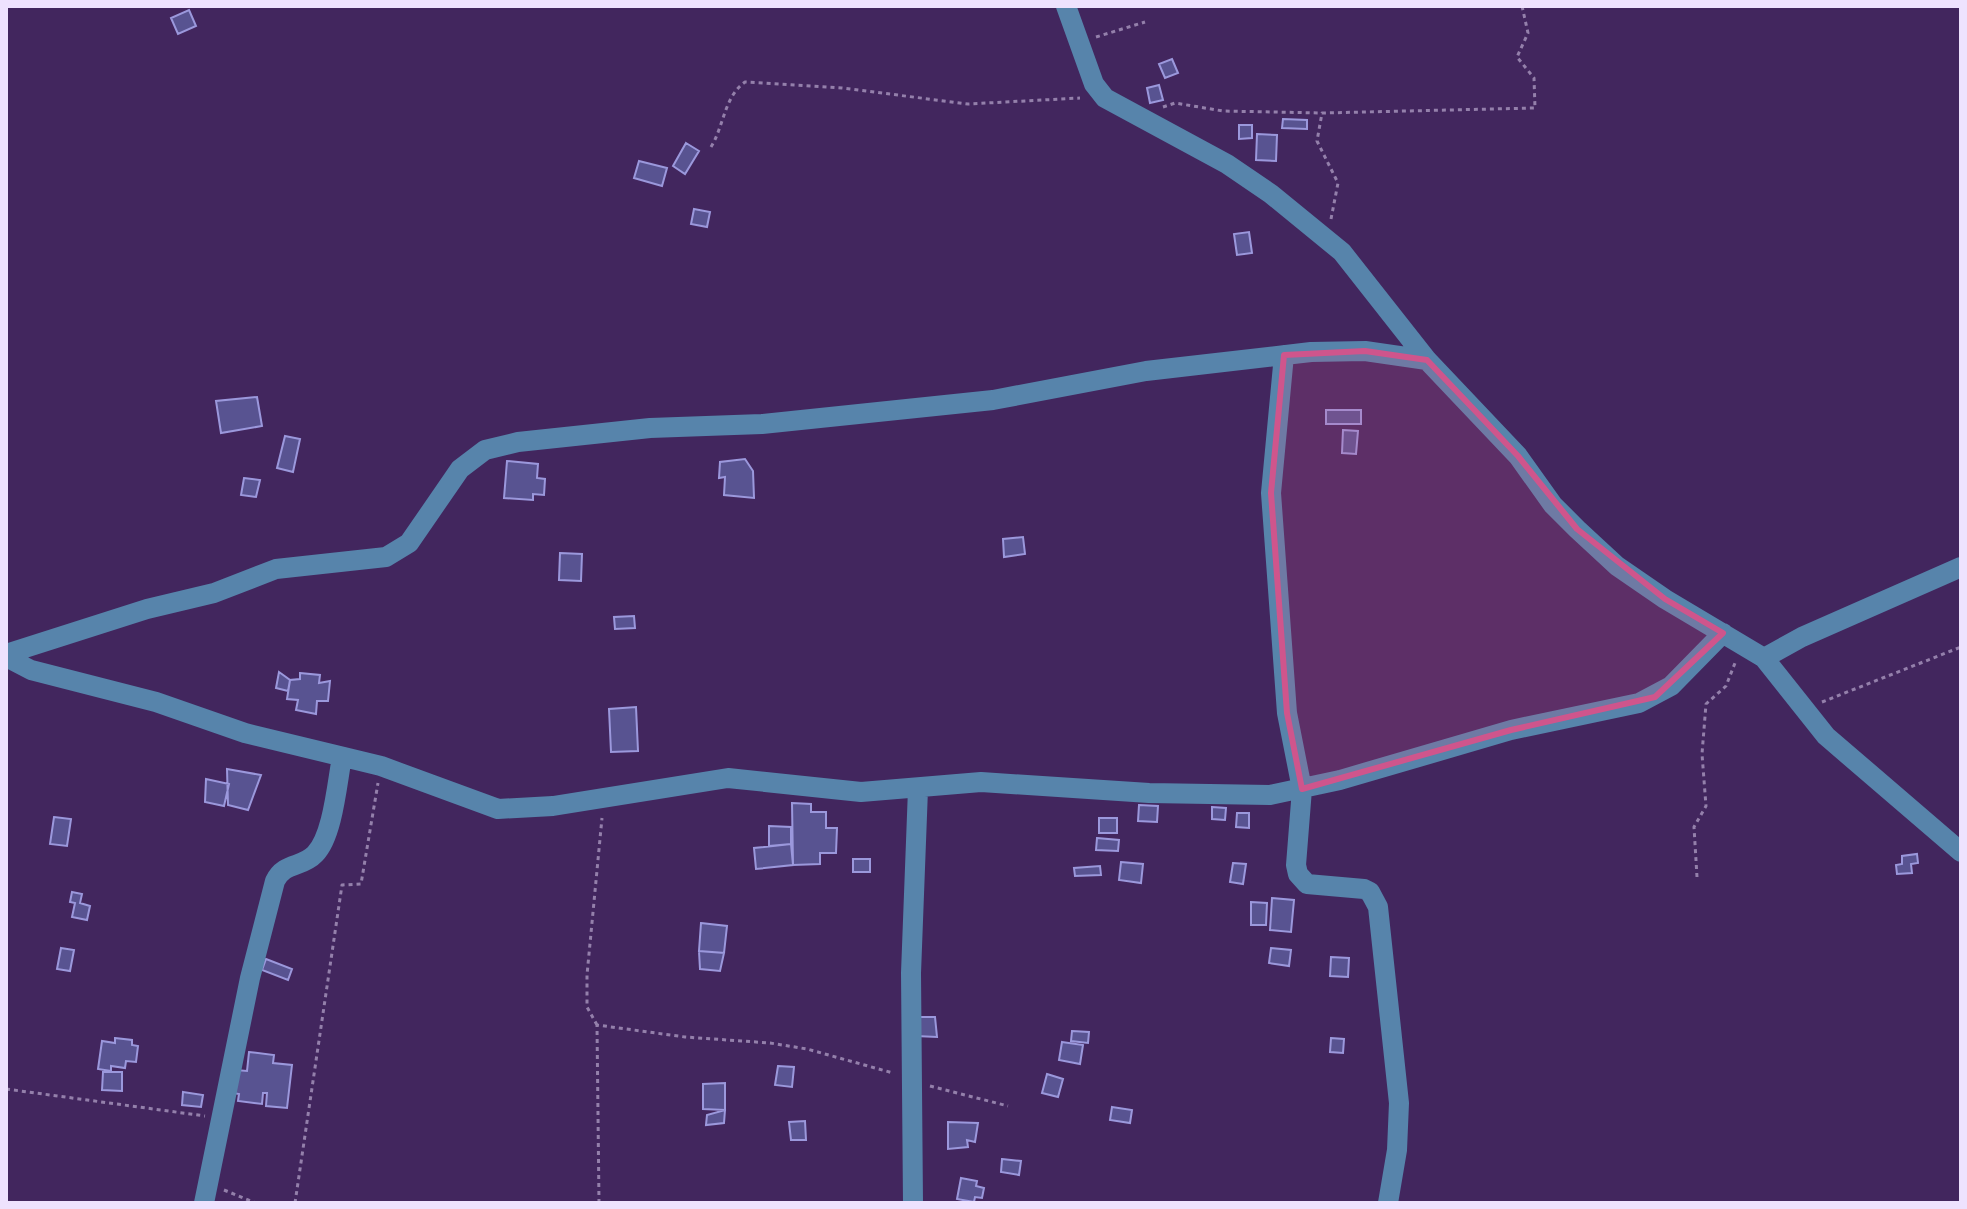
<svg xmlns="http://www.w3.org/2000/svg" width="1967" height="1209" font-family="Ubuntu,sans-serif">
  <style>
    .building { fill: #585391; stroke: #9b98dc; stroke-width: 2 }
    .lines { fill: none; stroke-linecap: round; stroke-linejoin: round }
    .path { stroke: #9480ab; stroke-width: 3; stroke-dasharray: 4 4; stroke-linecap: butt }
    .minor { stroke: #5784ab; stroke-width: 20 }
    .marked { fill: #cf558c; fill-opacity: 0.2; stroke: #cf558c; stroke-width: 6; stroke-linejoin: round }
  </style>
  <rect width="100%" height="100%" fill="#42265e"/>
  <path class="building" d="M189 10 196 26 178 34 171 18Z
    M1172 59 1178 73 1165 78 1159 64Z
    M1159 85 1163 100 1150 103 1147 88Z
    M1283 119 1307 120V129L1282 128Z
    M1239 125H1252V138L1239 139Z
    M1257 134 1277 135 1276 161 1256 160Z
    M686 143 699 151 685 174 673 166Z
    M639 161 667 168 662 186 634 178Z
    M694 209 710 212 707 227 691 224Z
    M1249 232 1252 253 1237 255 1234 234Z
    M257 397 262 426 221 433 216 401Z
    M1326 410H1361V424H1326Z
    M1343 430 1358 431 1356 454 1342 453Z
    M285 436 300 439 293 472 277 468Z
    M745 459 753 471 754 498 724 495 725 477 719 478 720 462Z
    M507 461 538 464 537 478 545 479 544 495 533 494V500L504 498Z
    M244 478 260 480 256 497 241 495Z
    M1023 537 1025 554 1004 557 1003 539Z
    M560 553 582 554 581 581 559 580Z
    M634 616 635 628 615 629 614 617Z
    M279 672 290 680 288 691 276 688Z
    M300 673 320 675 319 683 330 681 328 701H317L316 714 296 710 298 700 287 699 290 680 300 679Z
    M636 707 638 751 611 752 609 709Z
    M227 769 261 775 248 810 228 805Z
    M206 779 229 784 224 806 205 802Z
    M792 803 811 804V812H826V828H837L836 853H820V864L793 865Z
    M1139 805 1158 806 1157 822 1138 821Z
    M1212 807 1226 808 1225 820 1212 819Z
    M1237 813H1249V828L1236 827Z
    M54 817 71 819 67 846 50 844Z
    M1099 818H1117V833H1099Z
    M769 826 791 827V844L769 846Z
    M1097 838 1119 840 1118 851 1096 850Z
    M791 844 793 865 756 869 754 848Z
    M1917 854 1918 863 1911 864 1912 873 1897 874 1896 865 1902 864V856Z
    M853 859H870V872H853Z
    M1121 862 1143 864 1141 883 1119 880Z
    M1233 863 1246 864 1243 884 1230 882Z
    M1100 866 1101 875 1075 876 1074 868Z
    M72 892 82 894 80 903 90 906 87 920 72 917 75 903 70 902Z
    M1272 898 1294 900 1291 932 1270 930Z
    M1251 902 1267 903 1266 925H1251Z
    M701 923 727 926 724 953 699 951Z
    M61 948 74 950 70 971 57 969Z
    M1271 948 1291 950 1289 966 1269 963Z
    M699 951 724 953 720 971 700 969Z
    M1331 957 1349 958 1348 977 1330 976Z
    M266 959 292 969 288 980 262 970Z
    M915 1017H935L937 1037 916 1036Z
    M1072 1031 1089 1032 1088 1043 1071 1041Z
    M115 1038 132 1040V1045L138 1046 136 1062 126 1061 125 1068 111 1066V1071L98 1069 102 1041 115 1043Z
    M1331 1038 1344 1039 1343 1053 1330 1052Z
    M1062 1042 1083 1045 1080 1064 1059 1060Z
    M249 1052 274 1055 273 1063 292 1065 287 1108 266 1106 267 1093H263L262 1104 238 1101 239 1094 233 1093 236 1070 247 1071Z
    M778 1066 794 1067 792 1087 775 1085Z
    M103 1072H122V1091L102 1090Z
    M1047 1074 1063 1079 1058 1097 1042 1093Z
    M725 1083V1110L703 1109V1084Z
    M183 1092 203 1095 201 1107 182 1105Z
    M1112 1107 1132 1110 1130 1123 1110 1120Z
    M725 1110 724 1123 706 1125 707 1115Z
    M805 1121 806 1140H791L789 1122Z
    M948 1122 978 1123 975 1142 967 1140 968 1147 948 1149Z
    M1002 1159 1021 1161 1019 1175 1001 1172Z
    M961 1178 977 1181 976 1186 984 1188 982 1198 975 1197 974 1202 957 1199Z"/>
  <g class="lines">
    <path class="path" d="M1096 37 1145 22
      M1163 107 1175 103 1223 111 1322 113
      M711 147C724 126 724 97 745 82L842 88 968 104 1080 98
      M1331 219 1338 183 1317 141 1322 113 1535 108 1534 78 1517 57 1528 33 1522 6
      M1822 702 1961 647
      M1697 877 1694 827 1706 806 1702 754 1706 704 1726 686 1735 663
      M597 1025 587 1007V975L602 818
      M930 1086 1008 1106
      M6 1089 205 1116
      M224 1190 256 1203
      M295 1203 342 885 361 884 378 783
      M599 1203 597 1025 685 1037 770 1043 807 1049 893 1073"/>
    <path class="minor" d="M1066 6 1094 84 1105 98 1227 164 1271 194 1342 252 1427 360 1518 456 1553 505 1577 529 1617 566 1665 599 1764 658 1826 736 1961 852
      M1284 355 1271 493 1287 713 1302 789 1296 865 1298 874 1307 884 1364 889 1370 892 1378 907 1399 1103 1397 1150 1388 1203
      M6 654 147 609 214 593 276 569 386 557 409 543 460 469 485 450 518 442 650 428 762 424 993 400 1146 371 1311 352 1365 351 1427 360
      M6 657 31 670 156 702 245 733 381 766 498 809 553 806 728 778 861 792 981 782 1149 793 1270 795 1340 780 1511 730 1639 703 1671 686 1723 633
      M1764 658 1802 637 1961 567
      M204 1203 250 978 275 881C284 862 302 868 315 854 333 836 337 783 342 757
      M913 1203 911 973 918 789"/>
  </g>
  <path class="marked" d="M1365 351 1427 360 1518 456 1577 529 1665 599 1723 633 1655 697 1511 730 1302 789 1287 713 1271 493 1284 355Z"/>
  <rect width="1967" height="1209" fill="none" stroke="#eee2fe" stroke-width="16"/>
</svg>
